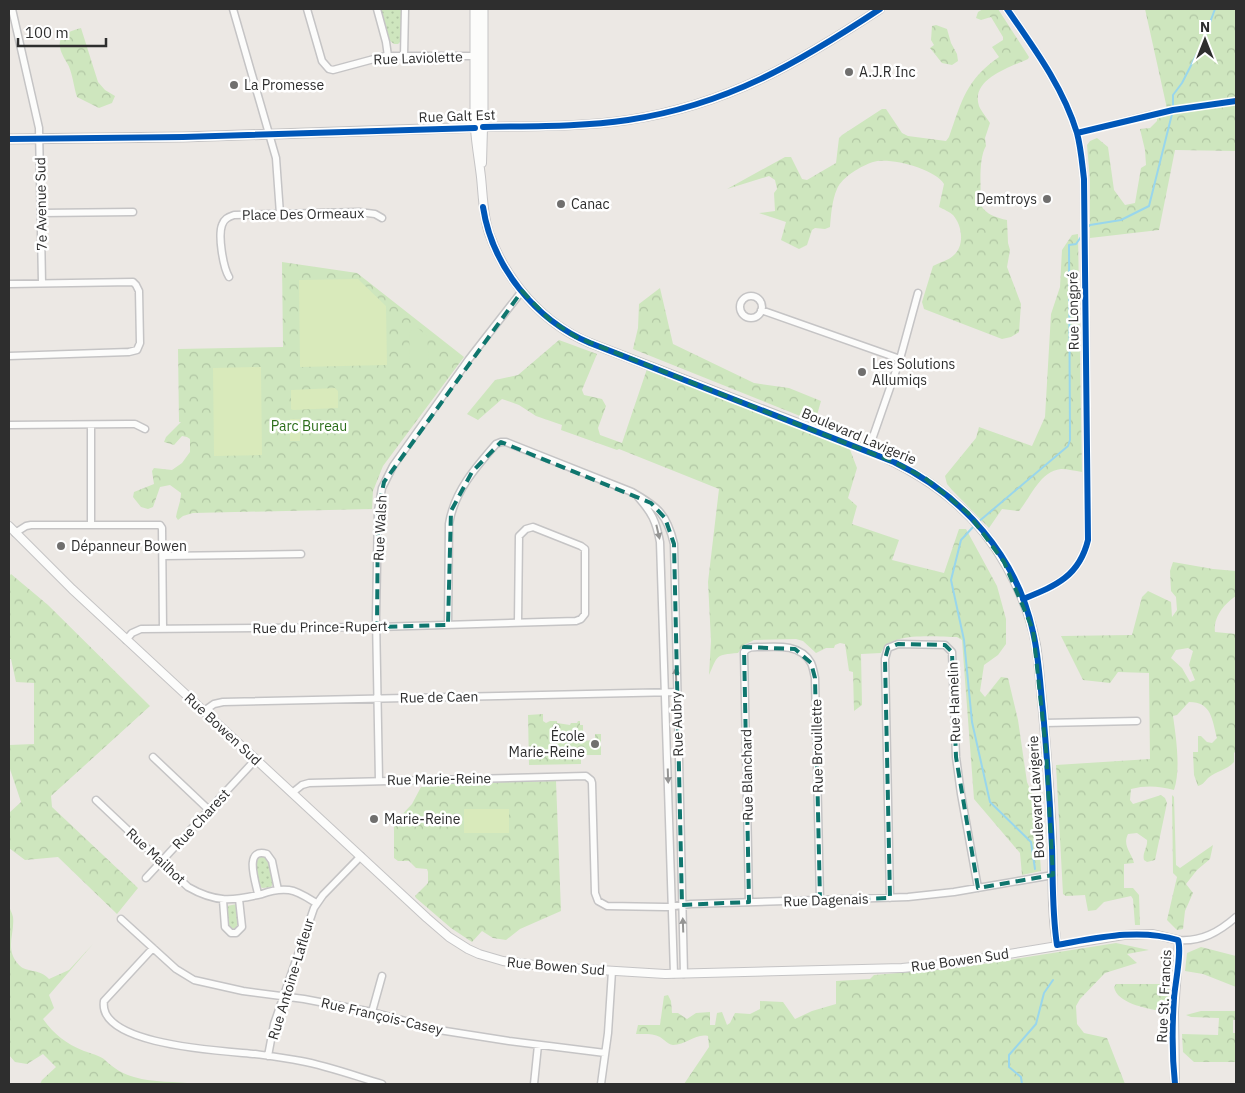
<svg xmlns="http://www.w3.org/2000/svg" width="1245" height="1093" font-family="'IBM Plex Sans',sans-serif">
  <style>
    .grass { fill: url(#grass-dots) }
    .forest { fill: url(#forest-crowns); fill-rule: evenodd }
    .garden { fill: #cee6be }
    .pitch { fill: #d9eabb }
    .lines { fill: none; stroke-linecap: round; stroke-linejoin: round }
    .stream { stroke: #99d6ec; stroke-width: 2 }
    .minor-casing { stroke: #c5c4c5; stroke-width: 9 }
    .tertiary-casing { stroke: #c5c4c5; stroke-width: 10 }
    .secondary-casing { stroke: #c5c4c5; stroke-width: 11 }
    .minor { stroke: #fcfcfb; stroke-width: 6 }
    .tertiary { stroke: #fcfcfb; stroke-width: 8 }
    .secondary { stroke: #fcfcfb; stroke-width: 9 }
    .cycleway-casing { stroke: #fff; stroke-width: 9 }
    .cycleway { stroke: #0057b8; stroke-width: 6 }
    .oneway { fill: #959594 }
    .marked { fill: none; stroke: #0f766e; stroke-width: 4; stroke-dasharray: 10 6; stroke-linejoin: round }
    .poi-dot { fill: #706f6e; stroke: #fff; stroke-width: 2 }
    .labels { text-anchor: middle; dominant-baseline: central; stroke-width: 5; stroke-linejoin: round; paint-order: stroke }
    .street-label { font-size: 14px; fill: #2e2e2e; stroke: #fff }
    .poi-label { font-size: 14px; fill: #2e2e2e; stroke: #fff; text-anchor: start }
    .park-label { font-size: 14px; fill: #2c6e1b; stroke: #fff }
  </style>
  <defs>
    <pattern id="grass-dots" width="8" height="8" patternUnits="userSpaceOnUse" patternTransform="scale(1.25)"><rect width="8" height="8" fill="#cee6be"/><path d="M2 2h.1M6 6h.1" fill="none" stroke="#b1c6a4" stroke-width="1.8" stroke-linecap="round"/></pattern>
    <pattern id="forest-crowns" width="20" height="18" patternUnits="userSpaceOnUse" patternTransform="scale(1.25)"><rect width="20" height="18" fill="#cee6be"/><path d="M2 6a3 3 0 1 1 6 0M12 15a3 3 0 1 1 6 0" fill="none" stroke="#b1c6a4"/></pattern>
  </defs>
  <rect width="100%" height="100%" fill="#ece8e4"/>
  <path class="grass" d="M381 9H402L403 39 398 44H394L389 40Z
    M262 856C272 860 271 873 273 883L271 887 263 888 259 887 255 866 257 858Z
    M237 904 239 924 234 929C225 926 227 914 227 906Z"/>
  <path class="forest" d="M983 9H998L1029 57 1028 59C1011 67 970 79 979 106 981 111 987 118 990 123L985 138 986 146C978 159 981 189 981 205 985 214 997 218 1007 220L1008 243 1010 250 1007 267 1021 304 1019 332 1011 337 1002 339 924 309 922 302 933 266C940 262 948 261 954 255 965 245 962 225 953 215 950 212 943 209 939 207L944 184C935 169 890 157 873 162 861 166 842 177 837 189 832 200 831 215 830 227L825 229 815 228 812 230 807 245 799 249 781 240 786 222 759 213 775 211 774 193 777 189 775 180 769 176 727 189 785 157H791L802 179 807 180 836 163 839 138 842 135 882 109H886L902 133 908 136 946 141 949 137C962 100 966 80 999 57L992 47 1003 40V37L991 17 981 20 976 18 978 12Z
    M1145 9H1236V151L1175 150 1159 230 1090 238V181L1087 145 1090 141 1097 138 1108 147 1114 190 1125 205 1135 203 1141 168 1146 165 1145 150 1140 129 1150 128 1157 121V115L1168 113Z
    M936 25 947 29 951 43 957 54 958 61 952 65 942 63 930 48 934 45 931 40 932 26Z
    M81 28 98 82 105 90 115 96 112 103 99 108 77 97C74 88 72 70 67 63 54 42 58 34 81 28Z
    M1078 234 1082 472C1075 471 1068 469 1061 469 1040 471 1031 497 1019 511L1002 509 989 528 952 490 947 484 945 476 976 438 979 427 1032 446 1045 417 1051 314 1060 287 1062 250 1072 235Z
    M282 262 357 273 464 357 383 466 373 491 372 509 193 513 183 516 178 520 176 517C177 509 181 502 181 493L170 485 160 487 153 507 148 509 141 507 133 497 134 492 154 484 152 471 154 468 172 470 182 463 190 452V439L187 437 182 436 174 445 164 442 166 437 181 422H179L178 349 283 347Z
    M660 288 673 344 754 383 789 388 821 401 815 422 633 349 638 328 639 304Z
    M559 340 597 354 582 390 584 395 602 399 606 406 598 428 600 435 622 443 647 369 849 447 857 468 848 498 857 506 852 524 899 540 892 560 944 573 959 529H966L997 586 1006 619V644L998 655 984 665 980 691 985 697 1001 677 1008 678 1018 720 1027 782 1036 803 1041 871 1022 875 1020 853 974 799 962 640 957 637C937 637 888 631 881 653L861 654 862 705 854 711 853 672 849 671 845 644 840 643 835 645 834 648H826L816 653 803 641 796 639 754 640 744 645 738 653C715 655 718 655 709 675L711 641 708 582 719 489 619 449 617 450 561 430 562 425 536 416 519 405 502 399 478 420 467 414 495 380 518 375Z
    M1173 562 1213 569 1236 571V596C1225 603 1213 617 1215 632L1236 634V751L1234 753V762C1227 770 1216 771 1208 778 1204 782 1204 784 1198 786L1194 775 1193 752H1198V736H1201L1207 742 1212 743 1217 738C1212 720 1212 702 1189 702L1177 715 1173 716C1176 737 1181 770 1174 790 1159 786 1146 785 1131 789L1130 800 1133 804 1161 795 1165 798 1167 803 1155 860 1147 862 1144 860C1142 853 1148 847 1147 840L1137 833 1128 834C1122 846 1132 853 1134 863L1124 864V888H1133L1139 895 1140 925H1135L1133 899 1131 896 1104 902 1096 910 1088 911 1085 895 1066 896 1063 894 1056 765 1150 759 1149 673 1118 672 1110 683 1083 680 1061 636 1132 635 1142 597 1148 591 1171 602 1172 617 1177 610 1176 597 1171 591 1170 571ZM1188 648 1193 651 1189 665 1195 680 1190 682 1182 668 1171 658 1176 650Z
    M11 574 48 605 150 706 51 796 52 807 138 888 117 914 58 857 25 860 9 848V813L21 802 10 769 9 745 34 744V683L16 682 11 659H9V577Z
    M543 714V721L546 723 550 721H557V723L570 725 571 723H577L578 721H580V725H583V741L595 740V734H601V755H581V764L529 765 528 715Z
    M556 781 561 911 520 929 506 940 493 938 482 931 472 942 451 928 416 898 415 896 428 883V872L427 869 416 868 409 861H398L394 858V826L395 822 412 804 421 787 433 784Z
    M1172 795 1174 797 1176 865 1180 868 1213 845 1210 859 1197 870 1186 884 1193 893 1185 911 1183 929 1177 930 1167 920 1177 877 1173 873Z
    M9 906C10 909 12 913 13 917 15 934 4 949 19 965 26 973 39 968 49 979L69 970 93 944 49 995 54 1008 43 1019C55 1035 65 1043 84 1051 90 1053 101 1056 105 1060 113 1068 123 1074 134 1077 154 1083 175 1081 195 1084H40L42 1080 56 1067 43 1054 27 1064 15 1062 9 1055Z
    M1116 943 1149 950 1127 954 1137 963 1105 973 1080 999 1076 1006 1077 1024 1084 1033 1107 1038 1125 1084H684L709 1047 708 1036C696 1033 686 1045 673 1045 667 1044 665 1040 660 1037 653 1033 643 1034 636 1034L638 1025H660L664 996 668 995 671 1001 672 1013H678L687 1019 696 1013 710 1012V1025H715L717 1013 722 1012 727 1025 730 1023 735 1013 750 1014 760 1009V1001L783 1002 795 1019 812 1011 836 1004V981L870 979 874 975 957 968Z
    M1201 947 1236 956V987L1203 974 1185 971 1187 953Z
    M1116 984H1169L1167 1019 1160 1011C1145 1008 1117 1003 1114 987Z
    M1201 1011H1236V1020H1233V1033H1236V1062H1194L1183 1052 1182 1034 1218 1035 1219 1018 1191 1017 1186 1015Z"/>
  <path class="garden" d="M412 329H419L427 336 429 363H410L409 334Z"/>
  <path class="pitch" d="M358 279 386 306 387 365 300 367 299 280Z
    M261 367 262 455 214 456 213 368Z
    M335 388 338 391V408L293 410 291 409V390Z
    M290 419H300V441H290Z
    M464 809H509V833H464Z"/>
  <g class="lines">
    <path class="stream" d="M1087 228 1090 225 1121 220 1149 206 1173 110V95L1182 83 1202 44 1215 9
      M977 523 1068 446 1070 440 1069 245 1076 244 1083 234
      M974 526 961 540 951 580 964 640 972 722 990 802 1031 842 1035 869
      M1022 1084 1021 1077 1009 1067V1055L1036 1024 1044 993 1053 980"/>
    <defs>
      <path id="minor" d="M12 9 39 128 42 283
        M233 9 276 158 280 214
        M307 9 322 61 329 69 333 70 385 56H478
        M377 9 386 42 388 56
        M1007 9C1034 48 1063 87 1077 133 1081 148 1082 163 1084 179L1088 540C1079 577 1055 586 1023 599
        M404 56 405 9
        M1077 133 1150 115
        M41 213 133 212
        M229 277C223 267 218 236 222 225 224 219 228 217 234 215L359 212 375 214 382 218
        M9 284 133 282 136 285 139 291 140 343 137 350 129 352 9 356
        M740 307a11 11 0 1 1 22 0a11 11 0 1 1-22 0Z
        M761 310 900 359
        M9 425 128 424H135L145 429
        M868 451 900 359 918 293
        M638 497C652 513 656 521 660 542L674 974
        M91 524V425
        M15 533 26 526 31 525H160L162 528 163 629
        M163 556 301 554
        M448 625 449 524C454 492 475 468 496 444L501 442H506L632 492C658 507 667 514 674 544L684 974
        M126 640 132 633 141 629 377 627 576 621 581 619 585 614V549L581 546 533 527 526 529 519 536 518 622
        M204 711 214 704 223 702 677 692
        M1044 723 1137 721
        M153 757 209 810
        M379 781 376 617 378 511 382 488 393 466 469 359 522 291
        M292 793 302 785 309 783 586 776 591 780 592 783 595 893 598 901 607 906 665 907 691 904 908 897 954 892 1053 875
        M96 800 188 887C216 903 232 901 262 894 270 891 280 889 289 890 298 891 308 898 316 903
        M146 878 256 759
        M258 894C256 883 243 847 267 854L272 861 278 890
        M890 898 885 659 888 648 898 644 945 645 952 652 956 757 961 794 978 888
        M223 900 225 927 231 933H236L242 927 239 899
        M749 902 744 652C748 646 755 647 762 647 780 646 801 645 811 663 813 667 814 674 815 678L820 900
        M121 919 176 969 194 980 243 991 304 999 372 1012 439 1030 509 1041 605 1053
        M1178 940C1201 942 1219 932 1236 917
        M153 948 104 1001C97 1046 226 1051 255 1054 270 1056 286 1058 301 1061 328 1066 355 1076 382 1084
        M372 1012 382 976
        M268 1056 274 1024 314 908 323 895 361 856
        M534 1084 538 1045
        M601 1084 608 1033 612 971"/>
      <path id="tertiary" d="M475 128C476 144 479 160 481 177 483 196 483 215 489 233 506 281 543 324 590 343 652 367 715 391 777 415 870 451 956 474 1007 567 1021 592 1031 617 1036 645 1039 663 1040 682 1042 701 1046 746 1050 791 1052 836 1053 872 1051 910 1057 945
        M482 163 483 127C531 126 580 127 628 120 727 105 798 63 880 9
        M9 526 72 589 427 918 449 937 468 949 479 954 503 961 551 967 665 974 902 968 954 963 1124 935 1153 934 1178 940 1179 942 1174 1012 1175 1084"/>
      <path id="secondary" d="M475 9V128
        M9 139 183 137 483 127V9"/>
    </defs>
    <use href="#minor" class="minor-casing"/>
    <use href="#tertiary" class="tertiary-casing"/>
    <use href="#secondary" class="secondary-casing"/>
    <use href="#minor" class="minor"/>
    <use href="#tertiary" class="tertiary"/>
    <use href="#secondary" class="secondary"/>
    <defs>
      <path id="cycleway" d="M1007 9C1034 48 1063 87 1077 133 1081 148 1082 163 1084 179L1088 540C1079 577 1055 586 1023 599
        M483 127C531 126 580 127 628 120 727 105 798 63 880 9
        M1077 133 1173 110 1236 101
        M9 139 183 137 475 128
        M483 207C492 266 535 320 590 343L894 462C962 495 1017 556 1033 632 1039 657 1040 684 1043 711 1047 756 1050 801 1052 847 1053 879 1052 913 1057 945 1097 938 1138 928 1178 940 1182 952 1175 984 1174 998 1172 1027 1172 1056 1175 1084"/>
    </defs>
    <use href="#cycleway" class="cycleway-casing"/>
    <use href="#cycleway" class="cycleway"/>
  </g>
  <defs><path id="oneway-solid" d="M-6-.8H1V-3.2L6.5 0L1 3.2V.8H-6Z" transform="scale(1.25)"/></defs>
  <g class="oneway">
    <use href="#oneway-solid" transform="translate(658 532) rotate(77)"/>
    <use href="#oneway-solid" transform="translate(676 675) rotate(-92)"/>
    <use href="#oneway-solid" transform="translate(668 776) rotate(88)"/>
    <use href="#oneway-solid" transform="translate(683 925) rotate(-92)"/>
  </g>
  <path class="marked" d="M522 291 549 319 576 337 894 462 925 478 968 513 1004 562 1033 630 1046 750 1053 875 978 888 956 757 952 652 945 645 898 644 888 648 885 659 890 898 820 900 815 678 811 663 795 649 744 647 749 902 682 905 674 544 665 518 651 503 501 442 472 472 451 511 448 625 377 627 378 511 384 482Z"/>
  <g class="poi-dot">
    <circle cx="849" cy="72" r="5"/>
    <circle cx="234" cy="85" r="5"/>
    <circle cx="1047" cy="199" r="5"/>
    <circle cx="561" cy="204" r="5"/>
    <circle cx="862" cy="372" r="5"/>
    <circle cx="61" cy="546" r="5"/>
    <circle cx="595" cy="744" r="5"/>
    <circle cx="374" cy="819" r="5"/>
  </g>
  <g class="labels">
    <g class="street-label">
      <text transform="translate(418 58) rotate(-2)">Rue Laviolette</text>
      <text transform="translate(457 116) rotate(-2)">Rue Galt Est</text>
      <text transform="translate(41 204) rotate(-91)">7e Avenue Sud</text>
      <text transform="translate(303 214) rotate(-1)">Place Des Ormeaux</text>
      <text transform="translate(1073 311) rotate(-91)">Rue Longpré</text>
      <text transform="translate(859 436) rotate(23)">Boulevard Lavigerie</text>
      <text transform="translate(380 528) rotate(-87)">Rue Walsh</text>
      <text transform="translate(320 627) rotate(-1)">Rue du Prince-Rupert</text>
      <text transform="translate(439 697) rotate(-1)">Rue de Caen</text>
      <text transform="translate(954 702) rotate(-92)">Rue Hamelin</text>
      <text transform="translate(677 724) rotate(-92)">Rue Aubry</text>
      <text transform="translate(223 729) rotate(43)">Rue Bowen Sud</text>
      <text transform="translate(817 746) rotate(-91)">Rue Brouillette</text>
      <text transform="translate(747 775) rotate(-91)">Rue Blanchard</text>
      <text transform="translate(439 779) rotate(-1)">Rue Marie-Reine</text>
      <text transform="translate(1036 797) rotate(-93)">Boulevard Lavigerie</text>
      <text transform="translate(201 819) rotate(-47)">Rue Charest</text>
      <text transform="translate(156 856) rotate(43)">Rue Mailhot</text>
      <text transform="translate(826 900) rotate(-2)">Rue Dagenais</text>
      <text transform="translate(960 960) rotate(-8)">Rue Bowen Sud</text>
      <text transform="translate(556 966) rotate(5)">Rue Bowen Sud</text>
      <text transform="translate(291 979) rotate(-73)">Rue Antoine-Lafleur</text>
      <text transform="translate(1164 996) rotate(-87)">Rue St. Francis</text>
      <text transform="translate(382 1016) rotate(13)">Rue François-Casey</text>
    </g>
    <g class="poi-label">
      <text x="859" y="72">A.J.R Inc</text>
      <text x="244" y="85">La Promesse</text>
      <text x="1037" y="199" text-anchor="end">Demtroys</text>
      <text x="571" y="204">Canac</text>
      <text x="872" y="364">Les Solutions<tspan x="872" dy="16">Allumiqs</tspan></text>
      <text x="71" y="546">Dépanneur Bowen</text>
      <text x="585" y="736" text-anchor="end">École<tspan x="585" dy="16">Marie-Reine</tspan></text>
      <text x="384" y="819">Marie-Reine</text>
    </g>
    <g class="park-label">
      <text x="309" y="426">Parc Bureau</text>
    </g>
  </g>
  <rect width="1245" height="1093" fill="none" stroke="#2e2e2e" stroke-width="20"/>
  <g transform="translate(1205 40)" stroke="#ffffff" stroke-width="4" paint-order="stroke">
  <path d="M0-4L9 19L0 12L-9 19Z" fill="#2e2e2e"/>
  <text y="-8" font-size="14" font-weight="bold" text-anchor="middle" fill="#2e2e2e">N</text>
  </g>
  <path d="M18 38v8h88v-8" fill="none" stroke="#2e2e2e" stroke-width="2.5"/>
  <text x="25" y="38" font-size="15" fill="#2e2e2e" stroke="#ffffff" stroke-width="4" paint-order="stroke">100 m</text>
</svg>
